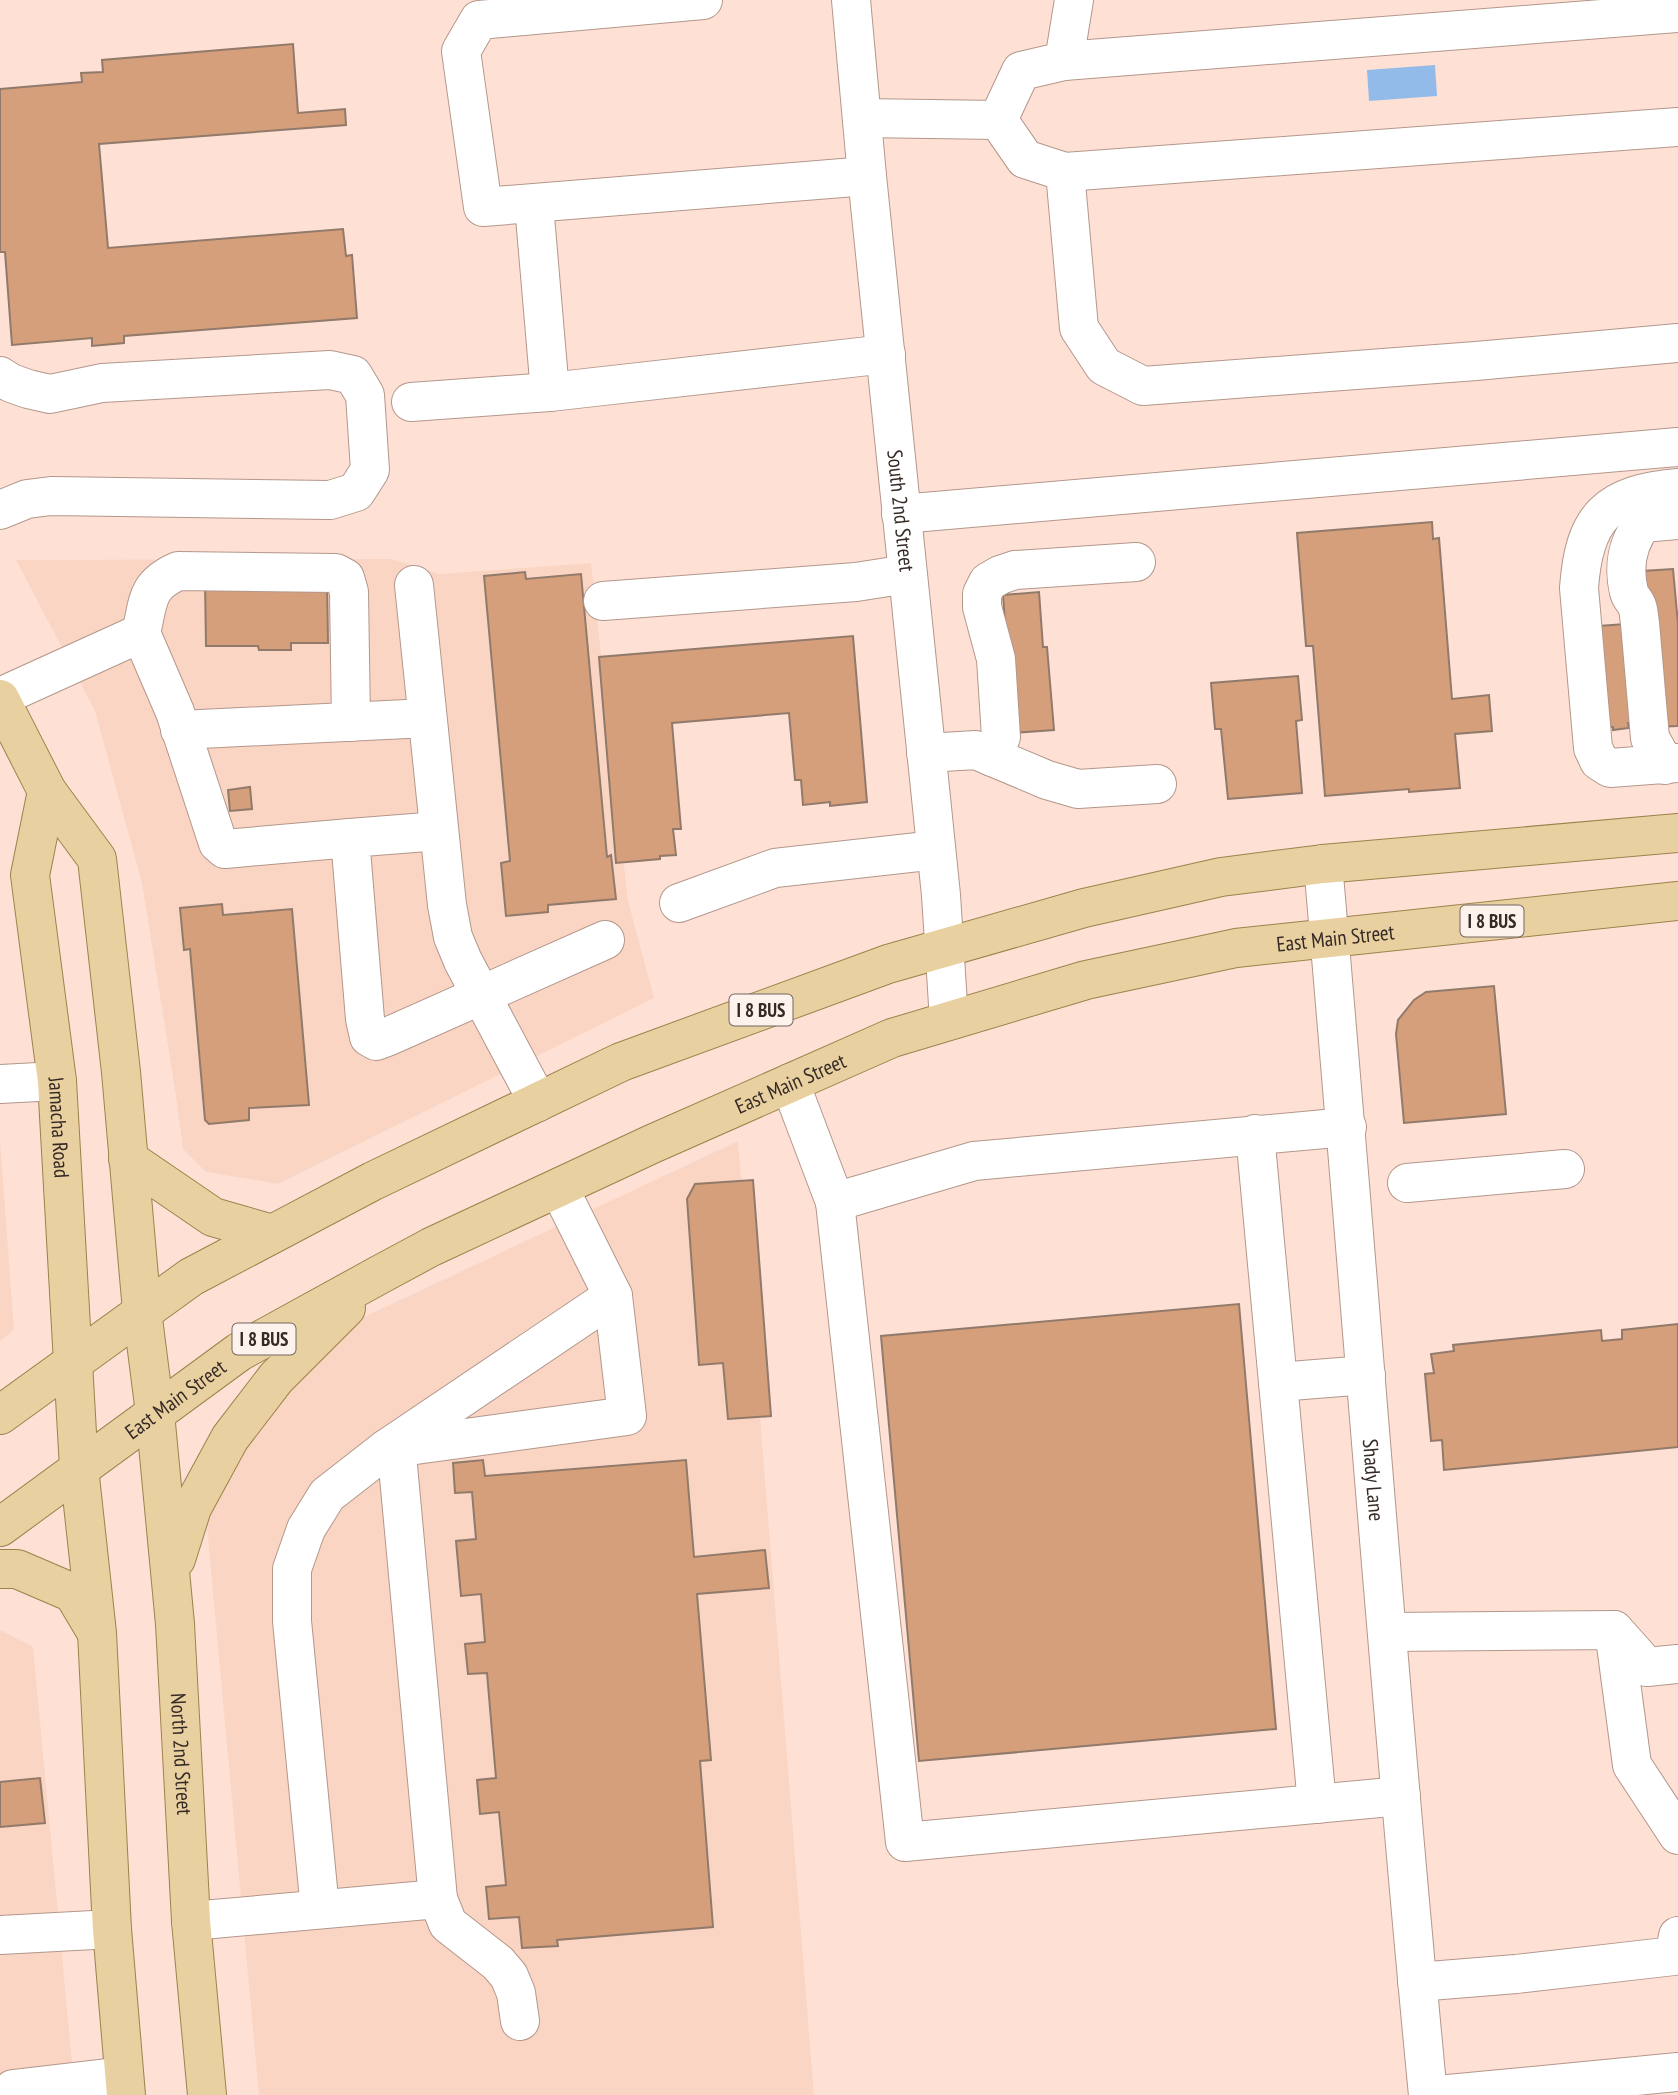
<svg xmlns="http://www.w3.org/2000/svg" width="1678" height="2095" font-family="'PT Sans Narrow',sans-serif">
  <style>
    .built { fill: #fad5c4 }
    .water { fill: #93bbea }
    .building { fill: #d59f7b; stroke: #927a6b; stroke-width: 2 }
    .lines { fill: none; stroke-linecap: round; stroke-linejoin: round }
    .minor-casing { stroke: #b3978b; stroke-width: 40 }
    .major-casing { stroke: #9f814c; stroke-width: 40 }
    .minor { stroke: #fff; stroke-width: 38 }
    .major { stroke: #e8d0a0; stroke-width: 38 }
    .labels { text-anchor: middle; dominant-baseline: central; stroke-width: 6; stroke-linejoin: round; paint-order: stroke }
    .shield { fill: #fef2ed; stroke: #726662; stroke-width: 2 }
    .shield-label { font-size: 19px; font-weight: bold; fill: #362a26 }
    .street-label { font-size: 21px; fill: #362a26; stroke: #fef2ed }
  </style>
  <rect width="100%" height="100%" fill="#fee1d4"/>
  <path class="built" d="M392 559 439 574 591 563 628 901 654 998 278 1184 206 1172 183 1149 176 1096 142 883 95 711 16 560Z
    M0 1140 14 1330 0 1341Z
    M738 1141 814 2095H259L201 1461 290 1352Z
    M0 1630 33 1647 75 2095H0Z"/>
  <path class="water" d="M1435 65 1437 96 1369 101 1367 70Z"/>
  <path class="building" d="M293 44 298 113 345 109 346 125 99 144 108 248 343 229 346 256 352 255 357 318 124 336V343L92 346V338L12 345 5 252H0V89L82 82 81 73 103 72 102 60Z
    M1432 522 1433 539 1439 538 1452 699 1489 695 1492 731 1455 734 1460 788 1409 792V789L1325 796 1313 646H1306L1297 533Z
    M1673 569 1678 624V726L1656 727 1642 571Z
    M525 572 526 579 581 574 607 857 611 855 616 899 548 905V912L506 916 501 863 510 861 484 576Z
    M327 580 328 643H291V650H259L258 646H206L205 581Z
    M1039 592 1043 647H1047L1054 730 1013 733 1003 595Z
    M1625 624 1633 723H1628L1629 728 1613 730V727H1599V626Z
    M853 636 867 802 830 806V802L803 805 801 780H795L789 713 672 723 681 829H673L676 855 660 856V859L616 863 599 657Z
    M1298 676 1302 720 1296 721 1302 793 1228 799 1221 729H1215L1211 683Z
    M250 787 252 809 230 811 228 790Z
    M222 904 223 915 292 909 309 1105 249 1108V1120L209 1124 205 1120 190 949 184 950 180 908Z
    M1494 986 1506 1114 1404 1123 1396 1034 1398 1020 1414 1000 1426 992Z
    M753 1180 771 1416 728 1419 723 1363 699 1365 687 1199 695 1184Z
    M1239 1304 1276 1729 919 1761 881 1336Z
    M1678 1324V1447L1444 1470 1442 1440 1431 1441 1425 1374 1434 1373 1431 1354 1454 1351 1453 1345 1601 1330 1602 1341 1622 1339V1330Z
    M483 1460 485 1476 686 1460 694 1557 765 1550 769 1588 697 1594 711 1760 700 1761 713 1927 557 1940 558 1946 522 1948 519 1917 489 1919 486 1887 506 1885 499 1812 480 1814 477 1780 496 1778 487 1673 468 1674 465 1644 485 1642 481 1594 461 1596 456 1541 476 1539 472 1492 455 1493 453 1463Z
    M40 1778 45 1823 0 1827V1782Z"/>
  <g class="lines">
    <defs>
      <g id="minor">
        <path d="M703 0 479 20 461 51 483 207 867 176"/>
        <path id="s1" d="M851 0 867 176 941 895 949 1020"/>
        <path d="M1064 61 1678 13"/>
        <path d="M862 118 998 120"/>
        <path d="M998 120 1025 159 1065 172 1079 328 1104 366 1143 386 1476 361 1678 343"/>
        <path d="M998 120 1021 71 1064 61 1074 0"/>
        <path d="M1065 172 1678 127"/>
        <path d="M534 205 550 392"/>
        <path d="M0 376 11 383 28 389 50 394 102 383 330 370 353 375 365 395 370 470 356 492 330 500 51 496 27 499 0 510"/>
        <path d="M411 402 550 392 886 354"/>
        <path d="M1678 488C1608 494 1584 516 1579 588L1593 748 1599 761 1610 768 1678 763"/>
        <path d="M901 514 1678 447"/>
        <path d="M414 585 447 905 453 937 463 961 538 1102"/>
        <path d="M603 601 856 582 907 574"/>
        <path d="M141 633C149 601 145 586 178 571L336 573 345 578 349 592 351 722"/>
        <path d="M0 697 141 633 175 712 218 843 225 849 350 838"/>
        <path d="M180 730 427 718"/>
        <path d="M926 753 976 750 1047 780 1078 789 1157 784"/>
        <path d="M992 757 1001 737 996 659 982 607V594L988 582 1000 575 1015 570 1136 562"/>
        <path d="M1665 765 1650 738 1640 623C1639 618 1639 611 1637 606 1635 601 1630 597 1629 592 1623 567 1627 543 1643 523L1678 520"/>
        <path d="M439 831 350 838 365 1019 369 1037 376 1041 387 1037 605 940"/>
        <path id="s2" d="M1323 864C1359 1275 1388 1685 1428 2095"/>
        <path d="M679 903 775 868 936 850"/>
        <path d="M790 1083 835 1202 974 1161 1347 1127"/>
        <path d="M0 1084 57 1081"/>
        <path d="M1255 1134 1317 1804"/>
        <path d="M1407 1183 1565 1169"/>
        <path d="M559 1188 613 1296"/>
        <path d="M835 1202 905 1842 1401 1796"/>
        <path d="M613 1296 627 1416 386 1449Z"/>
        <path d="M1278 1382 1366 1375"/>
        <path d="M1614 1630 1647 1667 1678 1664"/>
        <path d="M1387 1632 1614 1630 1632 1765 1678 1835"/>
        <path d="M438 1899 448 1924 498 1963 509 1976 516 1993 520 2021"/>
        <path d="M191 1921 438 1899 398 1466 386 1449 327 1495 306 1529 292 1569V1621L320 1909"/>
        <path d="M0 1935 112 1929"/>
        <path d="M1417 1982 1516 1974 1674 1956 1678 1936"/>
        <path d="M13 2089 124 2076"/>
        <path d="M1438 2095 1678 2072"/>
      </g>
      <g id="major">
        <path id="s3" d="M0 699 47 791 97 859 121 1072 142 1311 155 1413 175 1624 191 1921 207 2095"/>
        <path id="s4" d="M47 791 30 875 57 1081 79 1468 97 1633 112 1929 126 2095"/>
        <path d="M128 1159 213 1217 272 1234"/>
        <path d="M0 1415 191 1277 373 1181 621 1062 888 964 1084 908 1221 877 1323 864 1678 833"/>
        <path id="s5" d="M0 1527 239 1352 379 1275 431 1247 652 1144 892 1038 1086 980 1236 948 1678 901"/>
        <path d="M176 1559 192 1508 230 1438 276 1378 346 1308"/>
        <path d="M0 1569H17L73 1593 95 1630"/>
      </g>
    </defs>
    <use href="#minor" class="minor-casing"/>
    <use href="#major" class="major-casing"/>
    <use href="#minor" class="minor"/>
    <use href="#major" class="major"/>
  </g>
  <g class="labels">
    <g class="shield">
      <rect x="1460.5" y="905.5" width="63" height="31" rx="5"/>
      <rect x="729.5" y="994.5" width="63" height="31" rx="5"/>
      <rect x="232.5" y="1323.5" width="63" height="31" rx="5"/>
    </g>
    <g class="shield-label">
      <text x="1492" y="921">I 8 BUS</text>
      <text x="761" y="1010">I 8 BUS</text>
      <text x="264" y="1339">I 8 BUS</text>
    </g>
    <g class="street-label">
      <text stroke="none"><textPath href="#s1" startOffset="513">South 2nd Street</textPath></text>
      <text stroke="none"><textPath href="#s5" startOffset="1477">East Main Street</textPath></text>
      <text stroke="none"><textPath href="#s5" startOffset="910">East Main Street</textPath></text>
      <text stroke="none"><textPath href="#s4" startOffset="340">Jamacha Road</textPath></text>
      <text stroke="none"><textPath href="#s5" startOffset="217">East Main Street</textPath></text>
      <text stroke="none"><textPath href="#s2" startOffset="618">Shady Lane</textPath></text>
      <text stroke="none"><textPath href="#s3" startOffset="1087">North 2nd Street</textPath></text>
    </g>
  </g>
</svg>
